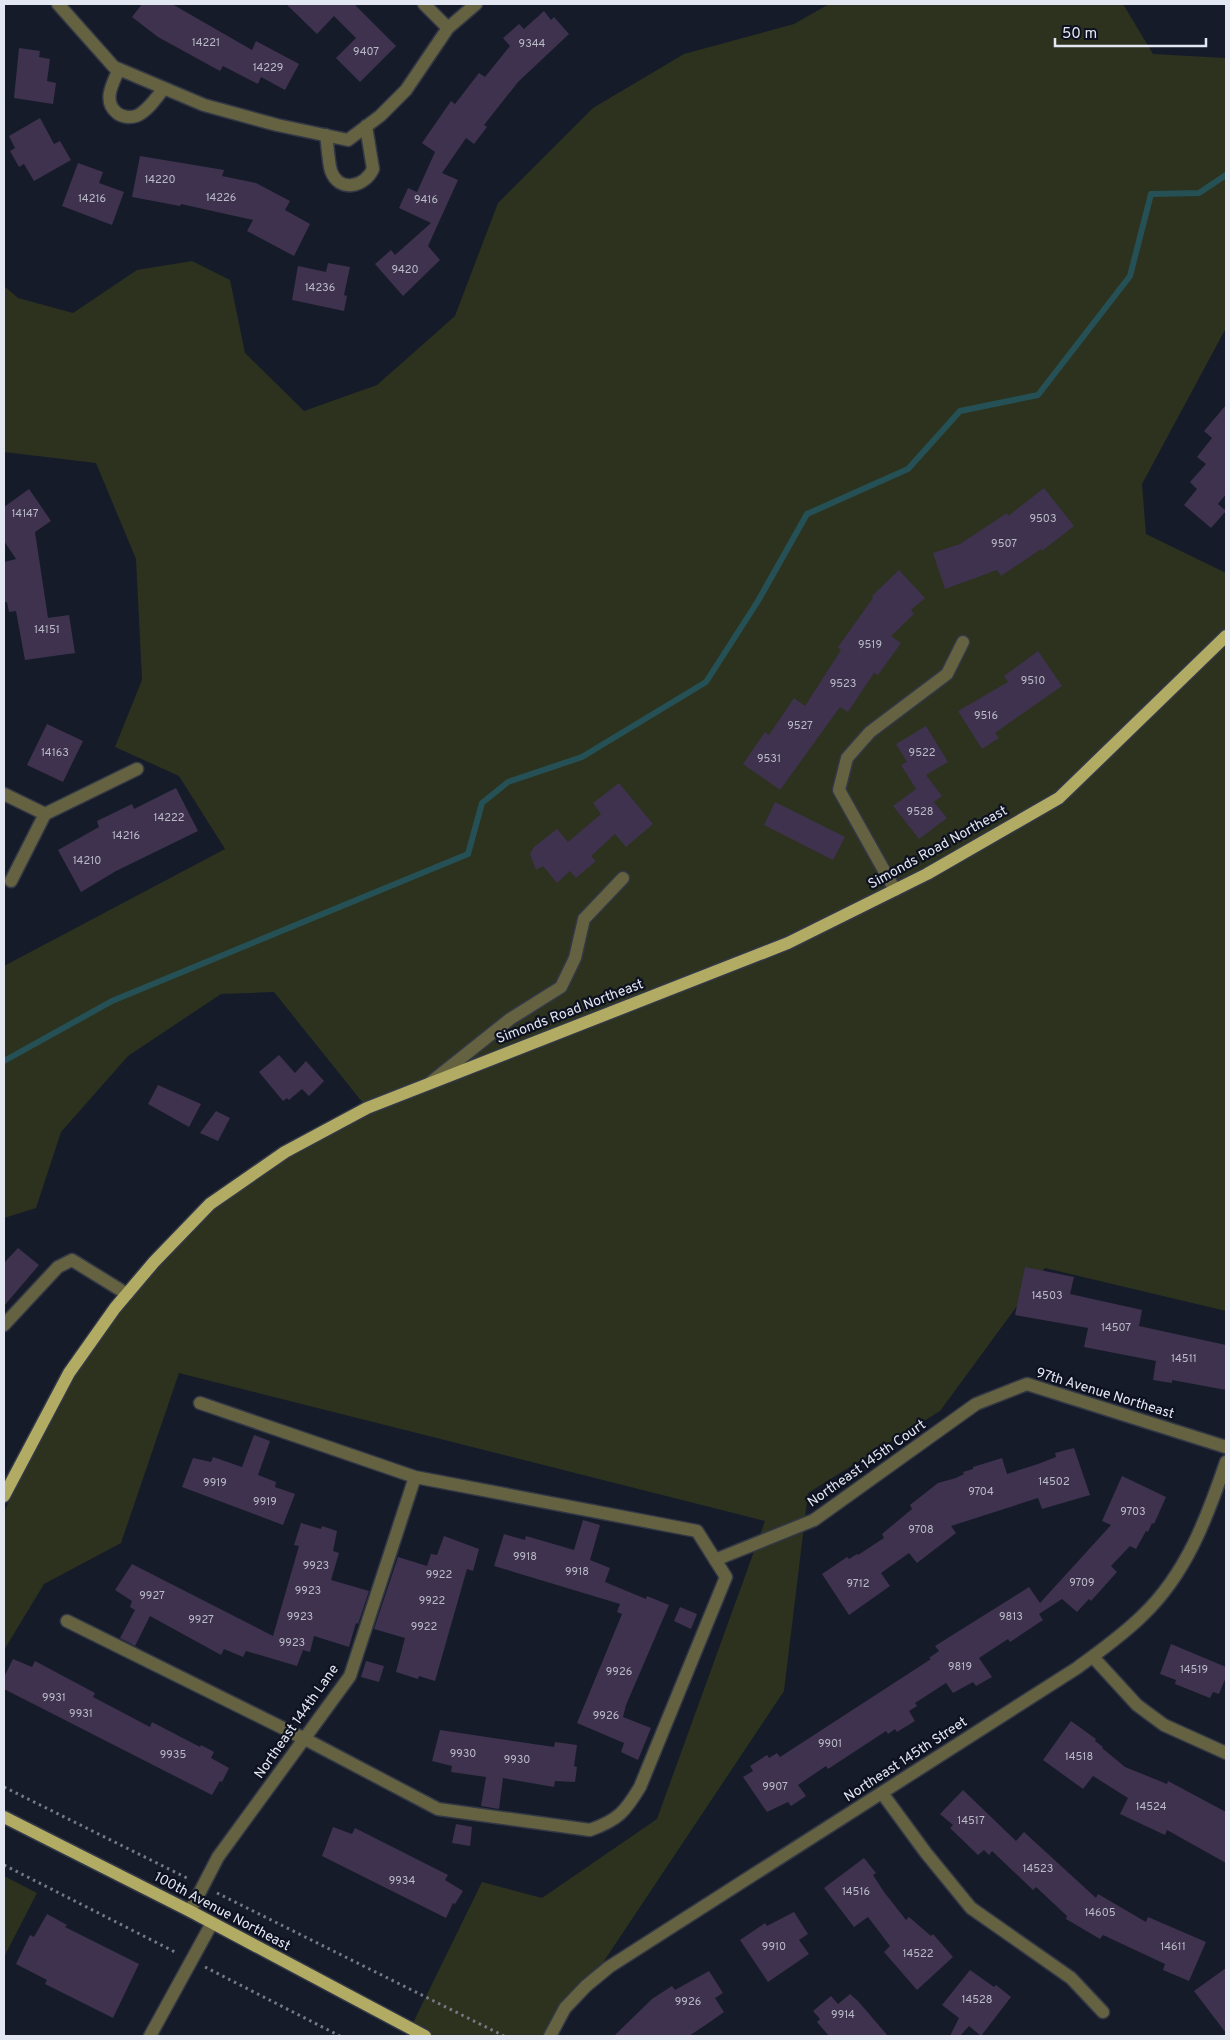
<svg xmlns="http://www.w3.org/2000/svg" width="1230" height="2040" font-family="Overpass,sans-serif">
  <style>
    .green { fill: #2c321e }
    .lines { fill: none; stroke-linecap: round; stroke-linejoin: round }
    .stream { stroke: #255156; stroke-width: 6 }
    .building { fill: #3e324e }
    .minor-casing { stroke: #333846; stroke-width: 15 }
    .major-casing { stroke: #333846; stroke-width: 15 }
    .path { stroke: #757986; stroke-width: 3; stroke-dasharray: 2.5 4; stroke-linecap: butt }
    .minor { stroke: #656241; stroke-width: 12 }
    .major { stroke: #b1ab64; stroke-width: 12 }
    .labels { text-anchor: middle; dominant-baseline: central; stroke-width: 4.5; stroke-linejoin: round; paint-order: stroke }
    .number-label { font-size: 11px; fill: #babac8 }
    .street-label { font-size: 14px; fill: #e3e7f1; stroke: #0d1120 }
  </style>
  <rect width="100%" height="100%" fill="#161b2a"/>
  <path class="green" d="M829 4H1123L1153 54 1226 58V328L1142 484 1146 534 1226 573V1311L1045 1268 940 1411 808 1493 784 1691 554 2036H425L410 2029 482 1882 542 1898 657 1819 765 1521 179 1373 121 1543 44 1584 4 1650V1512L69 1373 210 1204 367 1108 274 992 221 994 128 1056 61 1132 36 1208 4 1218V966L225 849 179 776 115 747 142 680 136 559 96 463 4 452V286L18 298 73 313 137 270 192 261 230 280 245 353 304 411 377 385 455 316 498 203 593 108 684 54 794 24Z
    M4 1876 37 1893 4 1957Z"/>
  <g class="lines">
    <path class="stream" d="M4 1061 112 1001 468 854 482 803 508 782 582 757 706 682 758 601 807 514 908 469 960 411 1038 395 1130 276 1151 194 1199 193 1226 175"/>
  </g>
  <path class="building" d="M142 4H172L252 50 256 41 299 64 285 90 261 77 258 84 223 66 220 71 158 37 132 17Z
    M286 4H354L396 46 360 82 336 58 356 38 334 16 317 34Z
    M544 11 551 20 554 17 569 34 518 82 484 125 487 127 474 144 466 138 442 173 458 180 428 246 440 260 403 296 375 264 391 250 395 255 431 223 399 208 408 188 417 192 435 152 422 143 451 101 455 104 479 73 485 77 510 46 503 38 519 24 524 29Z
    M19 48 40 51 39 57 50 59 47 81 56 83 53 104 14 98Z
    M40 118 54 144 60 141 71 160 34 181 24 164 19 167 10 151 15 148 9 136Z
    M140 156 224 170 222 176 256 183 290 201 285 210 310 224 294 256 247 231 253 220 181 204 180 206 132 197Z
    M78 163 103 172 99 183 124 192 112 225 62 206Z
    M328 263 350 267 344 295 347 296 344 311 292 300 298 266 326 272Z
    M1226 405V494L1218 504 1226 511 1211 528 1184 505 1197 489 1190 482 1206 464 1197 457 1212 438 1204 431Z
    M1044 488 1074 526 1042 551 1041 549 1001 576 997 570 945 589 933 553 960 544 1007 513 1008 516Z
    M29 489 51 521 35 532 48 618 69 615 75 653 25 660 16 611 9 612 7 602H4V562L16 559 4 541V507Z
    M899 570 925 598 911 610 914 614 891 636 901 643 878 675 874 673 848 712 840 707 780 790 743 764 765 732 769 735 794 698 805 706 841 650 838 647 873 598 872 596Z
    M1038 651 1062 686 995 733 999 738 982 749 958 711 1008 682 1004 676Z
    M47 724 83 741 63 782 27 765Z
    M926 726 948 762 926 775 942 796 934 802 947 818 919 839 893 806 916 789 901 765 907 762 896 744Z
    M619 783 653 824 626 847 615 834 591 856 596 861 576 878 570 871 557 883 543 866 536 870 530 854 534 847 557 829 568 842 601 814 593 803Z
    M176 788 198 831 116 871 81 892 58 850 99 827 97 821 132 804 134 809Z
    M775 802 845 837 833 860 764 825Z
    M279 1055 295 1073 306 1061 324 1081 309 1096 302 1089 289 1100 287 1098 283 1101 259 1072Z
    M158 1085 201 1104 189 1127 148 1104Z
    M216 1111 230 1118 218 1141 200 1133Z
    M18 1248 39 1265 4 1306V1263Z
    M1025 1267 1074 1277 1070 1294 1142 1310 1139 1326 1226 1345V1390L1172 1380V1383L1153 1380 1156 1361 1084 1347 1088 1328 1015 1315Z
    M254 1435 270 1441 258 1475 276 1482 275 1487 295 1494 283 1525 182 1487 193 1458 211 1462 213 1457 242 1467Z
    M1074 1448 1090 1495 1042 1509 1038 1498 951 1526 956 1533 917 1563 909 1553 881 1573 890 1586 849 1615 822 1574 847 1557 849 1559 857 1554 858 1555 884 1538 882 1534 912 1509 910 1505 938 1483 956 1478 964 1474 963 1472 973 1469V1467L1002 1458 1007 1474 1038 1464 1056 1457 1055 1453Z
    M1122 1476 1166 1497 1154 1524 1152 1523 1148 1532 1146 1531 1136 1549 1130 1546 1111 1566 1117 1572 1091 1601 1089 1599 1077 1612 1062 1599 1039 1614 1043 1620 1010 1642 1008 1639 979 1658 992 1677 976 1686 973 1682 953 1693 946 1683 915 1703 917 1706 909 1711 915 1721 897 1732 895 1729 888 1734 886 1731 828 1769 826 1766 798 1785 806 1796 791 1806 788 1802 767 1812 743 1777 753 1771 750 1766 767 1755 769 1758 777 1753 780 1757 931 1659 929 1658 939 1651 935 1646 1029 1587 1040 1603 1111 1525 1102 1521Z
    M583 1520 600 1525 590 1560 610 1568 605 1582 646 1599 647 1596 669 1605 626 1705 623 1717 651 1728 638 1760 621 1752 624 1743 577 1723 622 1614 617 1612 620 1604 494 1566 504 1534 525 1540 526 1536 574 1550Z
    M301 1523 321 1529 322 1526 337 1531 333 1551 339 1553 331 1580 369 1591 358 1624 356 1623 349 1647 314 1636 310 1652 303 1650 297 1666 246 1651 243 1657 224 1649 221 1655 150 1616 135 1646 120 1638 135 1610 130 1607 132 1601 115 1590 132 1564 273 1636 299 1546 294 1545Z
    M444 1536 479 1549 473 1571 467 1569 435 1681 419 1676 418 1679 396 1672 405 1638 374 1629 398 1557 427 1566 431 1554 437 1555Z
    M680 1607 697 1614 691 1629 674 1621Z
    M1171 1644 1226 1667V1677L1219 1694 1213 1692 1210 1698 1175 1684 1176 1680 1160 1674Z
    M13 1659 32 1667 35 1661 95 1693 93 1697 150 1727 152 1722 200 1747 201 1745 214 1752 211 1758 229 1768 222 1782 220 1781 212 1795 4 1689V1677Z
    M366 1661 384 1666 379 1682 361 1677Z
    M1071 1721 1096 1739 1095 1741 1103 1747 1102 1748 1125 1767 1167 1784 1168 1781 1226 1812V1863L1167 1830 1165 1835 1120 1814 1128 1798 1093 1776 1083 1789 1043 1760Z
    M440 1730 554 1747 555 1742 577 1745 574 1766 577 1767 575 1782 555 1781 554 1787 503 1778 499 1809 481 1806 486 1777 451 1772 452 1766 432 1761Z
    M963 1790 1016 1841 1024 1832 1096 1898 1098 1894 1146 1922 1148 1917 1206 1942 1189 1981 1163 1970 1165 1964 1103 1935 1100 1939 1066 1919 1067 1916 1036 1887 1033 1890 992 1851 989 1855 984 1850 978 1855 950 1828 953 1825 940 1814Z
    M456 1824 472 1827 470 1846 452 1843Z
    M333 1827 352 1834 355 1828 448 1875 445 1880 463 1891 455 1904 453 1903 446 1918 322 1856Z
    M864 1858 876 1873 873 1875 884 1892 906 1920 909 1917 931 1936 933 1934 953 1957 917 1990 884 1952 890 1946 868 1917 854 1927 824 1888Z
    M794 1912 808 1934 799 1940 809 1954 768 1982 740 1940 765 1923 767 1926Z
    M47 1914 67 1925 65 1927 139 1964 113 2018 45 1984 47 1980 16 1964 30 1935 34 1937Z
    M1226 1968V2033L1194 1991Z
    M970 1970 994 1987 996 1985 1011 1997 981 2036 969 2026 960 2036H950L959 2018 942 2005Z
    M709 1971 723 1993 715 1998 724 2012 707 2024 689 2036H614L652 1999 672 1986 675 1990Z
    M850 1994 858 2001 888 2036H829L817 2022 820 2019 813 2011 831 1996 838 2004Z"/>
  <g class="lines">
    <defs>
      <path id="minor" d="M58 4 114 67 204 105 277 125 348 140 380 116 406 90 448 28 476 4
        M424 4 448 28
        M119 69C113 83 102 101 117 113 122 117 130 118 136 116 147 112 157 97 164 88
        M326 135C328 147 328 160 331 171 339 193 365 187 373 169L366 126
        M4 794 45 814 137 769
        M11 881 45 814
        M895 890 839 790 847 758 870 732 947 674 963 642
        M431 1082 510 1019 561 987 575 958 584 919 623 878
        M4 1325 58 1267 72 1260 127 1294
        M715 1560 814 1520 976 1404 1027 1384 1226 1447
        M67 1621 305 1739 438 1809 590 1830C618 1820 625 1812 640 1787L726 1577 697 1531 415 1477 200 1403
        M1093 1657 1137 1705 1164 1725 1226 1753
        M882 1793 926 1853 971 1908 1071 1978 1103 2012
        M190 1911 218 1857 350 1676 415 1477
        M150 2036 212 1923
        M550 2036 565 2008 586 1986 609 1967 1077 1668C1100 1651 1123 1635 1143 1615 1186 1574 1207 1518 1226 1462"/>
      <path id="major" d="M4 1496 69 1373 115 1308 154 1262 210 1204 285 1152 367 1108 788 943 927 874 1059 798 1226 636
        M4 1817 190 1911 425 2036"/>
    </defs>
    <use href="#minor" class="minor-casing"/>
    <use href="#major" class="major-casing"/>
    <path class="path" d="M4 1787 189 1879
      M4 1865 177 1953
      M217 1893 504 2036
      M205 1967 340 2036"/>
    <use href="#minor" class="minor"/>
    <use href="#major" class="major"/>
  </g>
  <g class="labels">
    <g class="number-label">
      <text x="206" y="43">14221</text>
      <text x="532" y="44">9344</text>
      <text x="366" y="52">9407</text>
      <text x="268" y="68">14229</text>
      <text x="160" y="180">14220</text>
      <text x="221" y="198">14226</text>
      <text x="92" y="199">14216</text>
      <text x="426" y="200">9416</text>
      <text x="405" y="270">9420</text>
      <text x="320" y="288">14236</text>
      <text x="25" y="514">14147</text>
      <text x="1043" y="519">9503</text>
      <text x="1004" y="544">9507</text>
      <text x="47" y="630">14151</text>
      <text x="870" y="645">9519</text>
      <text x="1033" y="681">9510</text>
      <text x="843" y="684">9523</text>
      <text x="986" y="716">9516</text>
      <text x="800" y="726">9527</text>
      <text x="55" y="753">14163</text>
      <text x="922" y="753">9522</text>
      <text x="769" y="759">9531</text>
      <text x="920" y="812">9528</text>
      <text x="169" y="818">14222</text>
      <text x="126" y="836">14216</text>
      <text x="87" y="861">14210</text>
      <text x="1047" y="1296">14503</text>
      <text x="1116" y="1328">14507</text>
      <text x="1184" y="1359">14511</text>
      <text x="1054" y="1482">14502</text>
      <text x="215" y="1483">9919</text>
      <text x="981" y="1492">9704</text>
      <text x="265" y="1502">9919</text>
      <text x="1133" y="1512">9703</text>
      <text x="921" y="1530">9708</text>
      <text x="525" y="1557">9918</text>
      <text x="316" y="1566">9923</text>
      <text x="577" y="1572">9918</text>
      <text x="439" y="1575">9922</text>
      <text x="1082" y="1583">9709</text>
      <text x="858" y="1584">9712</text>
      <text x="308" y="1591">9923</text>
      <text x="152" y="1596">9927</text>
      <text x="432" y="1601">9922</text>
      <text x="300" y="1617">9923</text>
      <text x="1011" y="1617">9813</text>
      <text x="201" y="1620">9927</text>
      <text x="424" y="1627">9922</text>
      <text x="292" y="1643">9923</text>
      <text x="960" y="1667">9819</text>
      <text x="1194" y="1670">14519</text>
      <text x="619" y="1672">9926</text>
      <text x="54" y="1698">9931</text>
      <text x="81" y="1714">9931</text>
      <text x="606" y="1716">9926</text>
      <text x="830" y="1744">9901</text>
      <text x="463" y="1754">9930</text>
      <text x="173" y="1755">9935</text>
      <text x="1079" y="1757">14518</text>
      <text x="517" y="1760">9930</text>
      <text x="775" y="1787">9907</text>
      <text x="1151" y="1807">14524</text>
      <text x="971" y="1821">14517</text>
      <text x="1038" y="1869">14523</text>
      <text x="402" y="1881">9934</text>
      <text x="856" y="1892">14516</text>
      <text x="1100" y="1913">14605</text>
      <text x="774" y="1947">9910</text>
      <text x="1173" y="1947">14611</text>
      <text x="918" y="1954">14522</text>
      <text x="977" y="2000">14528</text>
      <text x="688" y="2002">9926</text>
      <text x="843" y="2015">9914</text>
    </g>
    <g class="street-label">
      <text transform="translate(938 848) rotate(-29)">Simonds Road Northeast</text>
      <text transform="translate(570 1012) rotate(-21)">Simonds Road Northeast</text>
      <text transform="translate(1105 1394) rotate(17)">97th Avenue Northeast</text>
      <text transform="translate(867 1464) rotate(-35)">Northeast 145th Court</text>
      <text transform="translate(297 1722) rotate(-55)">Northeast 144th Lane</text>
      <text transform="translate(906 1760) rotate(-33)">Northeast 145th Street</text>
      <text transform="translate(222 1912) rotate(28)">100th Avenue Northeast</text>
    </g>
  </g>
  <rect width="1230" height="2040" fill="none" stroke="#e3e7f1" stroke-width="10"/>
  <path d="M1055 38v8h151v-8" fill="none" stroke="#e3e7f1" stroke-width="2.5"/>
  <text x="1062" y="38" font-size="15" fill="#e3e7f1" stroke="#0d1120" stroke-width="4" paint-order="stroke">50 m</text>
</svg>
